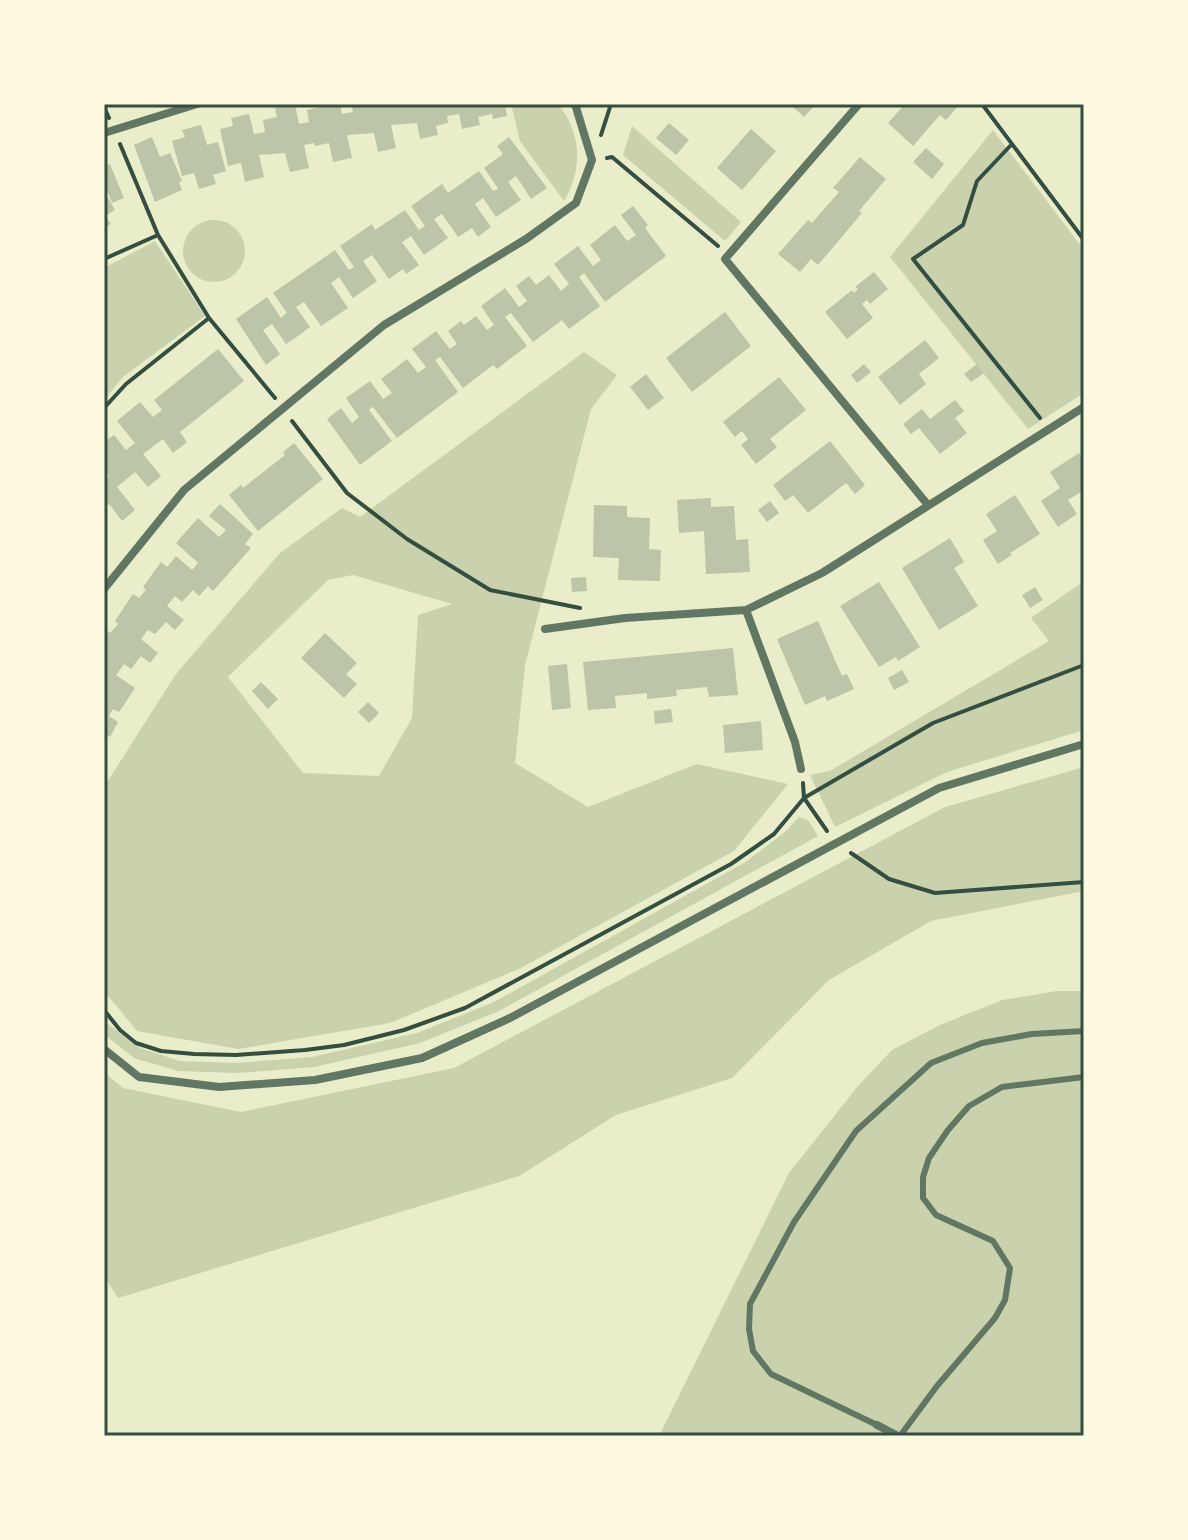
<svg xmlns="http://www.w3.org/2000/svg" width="1188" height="1540" font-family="Jost,sans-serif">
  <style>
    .green { fill: #cad2ad; fill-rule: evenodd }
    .building { fill: #bcc5a7 }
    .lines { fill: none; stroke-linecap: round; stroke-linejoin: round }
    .path { stroke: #344e41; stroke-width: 4 }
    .service { stroke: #617663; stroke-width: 6 }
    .minor { stroke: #617663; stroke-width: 8 }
    .neatline { fill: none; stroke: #344e41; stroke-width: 3 }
  </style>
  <rect width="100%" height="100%" fill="#e9edc9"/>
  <path class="green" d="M511 104H558C582 134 583 168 564 201L520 141Z
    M632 126 741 222 725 241 623 155Z
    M993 130 1084 250V393L1028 429 890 257Z
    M183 251a31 31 0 1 1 62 0a31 31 0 1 1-62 0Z
    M155 241 205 316 123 377 104 400V268Z
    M584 352 617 375 591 409 525 665 515 763 588 807 697 764 788 784 734 851 519 969 390 1023 238 1049 137 1031 104 991V787L176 674 280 553 342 508 360 517ZM353 575 452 604 418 615 412 718 379 776 303 773 228 677 328 580Z
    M1084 581V730L947 772 835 827 810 775 830 771 1049 641 1031 618Z
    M1084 767V891L931 921 829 980 732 1078 616 1115 519 1176 118 1298 104 1276V1072L123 1088 241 1112 454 1068 945 807Z
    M799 817 808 820 818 836 499 1011 420 1043 314 1067 237 1073 178 1071 134 1058 104 1034V1021L140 1048 180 1061 236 1063 312 1057 417 1033 494 1002 744 863 785 832Z
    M1057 991H1084V1436H659L789 1173 858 1086 892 1050 940 1025 1002 1000Z"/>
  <path class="building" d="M295 104 299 124 309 122 307 110 321 107 320 104H340L342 114 353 112 351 104H505L507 116 493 119 492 114 478 117 480 125 462 129 459 114 447 116 448 123 436 126 438 135 420 139 417 123 391 125 396 148 378 152 374 133 347 135 352 158 333 162 329 143 315 146 314 143 304 145 309 168 290 172 285 153 259 155 264 177 245 182 241 163 228 166 220 129 233 126 231 118 249 114 254 134 265 132 263 120 277 117 275 108Z
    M790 104H816L804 117Z
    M905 104H955L958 106 946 120 940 115 913 146 888 123Z
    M669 123 689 140 676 155 656 138Z
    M201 125 207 145 218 142 226 171 213 175 216 184 199 189 194 173 182 176 172 141 185 137 182 130Z
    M751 129 776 151 742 190 717 168Z
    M152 137 160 157 170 153 182 181 179 182 182 190 155 202 134 145Z
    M509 137 547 188 531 199 516 176 508 182 521 200 496 217 483 198 475 204 491 227 478 237 472 228 458 237 442 214 434 219 448 238 424 255 411 236 402 242 419 265 406 274 403 269 389 279 372 255 363 261 377 281 353 298 339 277 331 283 348 308 321 326 304 302 296 307 310 327 298 336 286 344 272 324 263 330 280 354 266 365 236 319 267 297 281 318 284 315 287 313 273 293 335 250 349 270 354 267 340 246 372 224 375 230 405 210 419 230 425 226 411 206 442 184 448 193 479 171 493 191 496 190 498 188 484 168 503 154 497 146Z
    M926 148 944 164 932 179 913 162Z
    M860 157 886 179 859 211 862 213 818 265 811 259 800 272 778 254 808 220 812 223 839 192 833 188Z
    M110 164 124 198 112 203 104 182V166Z
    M104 191 115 210 105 216 111 224 104 228Z
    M633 206 648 225 645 228 666 256 605 302 584 273 579 277 600 306 569 329 562 320 533 342 511 313 505 317 527 346 497 369 493 365 463 388 440 357 435 360 458 392 397 438 373 407 371 408 369 410 392 441 360 465 327 419 341 408 352 423 359 417 346 398 370 381 383 399 392 393 381 379 407 359 418 373 426 367 412 349 436 331 450 349 457 344 448 331 461 321 464 325 476 316 487 330 494 325 481 306 505 288 519 307 527 301 516 286 529 276 536 285 549 275 561 291 569 284 554 264 578 246 593 266 601 260 590 245 615 225 627 241 636 235 621 215Z
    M874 272 888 289 870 304 867 300 862 304 873 318 847 339 825 312 852 290 854 293 858 289 855 287Z
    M725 312 751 346 692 392 666 358Z
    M925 340 939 358 919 374 926 384 900 405 878 377Z
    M218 349 244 381 180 432 187 442 173 453 163 439 143 454 161 476 148 487 135 472 117 487 135 510 122 521 109 504 104 508V481L109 477 104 470V442L114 435 126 450 135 443 117 421 140 402 153 417 162 410 154 400Z
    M864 364 871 372 857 383 851 375Z
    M977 364 984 373 971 382 964 374Z
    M646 374 664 398 648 410 630 387Z
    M779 377 806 410 770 439 777 447 756 464 741 445 748 439 742 431 735 437 723 422Z
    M955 400 964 411 955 418 967 433 940 454 919 428 911 434 903 424 922 409 930 419Z
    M830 441 865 485 855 494 846 483 808 513 793 495 785 501 773 485Z
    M294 443 323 479 258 531 229 495 241 485 243 488 285 455 283 452Z
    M1079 453 1084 461V490L1068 500 1077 514 1058 527 1041 501 1060 488 1050 472Z
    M1015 495 1040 534 1010 553 1012 555 998 564 983 540 997 531 986 514Z
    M711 498V507L734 506 736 540 748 539 750 572 706 574 704 531 679 533 677 500Z
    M770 501 779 513 767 522 758 510Z
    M220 504 253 534 245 544 251 548 213 591 208 586 199 596 193 590 182 602 175 596 167 606 184 620 175 630 166 622 155 634 148 630 141 639 158 653 150 663 141 656 131 669 124 664 116 675 135 688 119 712 113 709 109 716 118 722 110 737 104 733V633L106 630 110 633 118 624 115 621 133 594 139 598 146 590 143 587 161 562 167 567 176 556 192 570 198 563 176 543 198 518 219 537 226 530 209 516Z
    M594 505 627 506V517L650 518 649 549 661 550 660 581 618 580 619 558 593 557Z
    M950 538 964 562 954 568 978 606 939 630 902 568Z
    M586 577 587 591 572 592 571 578Z
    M879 582 920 647 898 661 896 657 879 667 840 606Z
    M1035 587 1043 600 1030 608 1022 595Z
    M818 621 842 676 847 674 854 689 827 701 825 696 805 705 777 639Z
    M325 633 357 663 346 674 357 684 344 698 301 658Z
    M733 648 738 695 709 697 707 687 676 690 677 696 647 699V693L615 696 616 708 588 710 583 662Z
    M567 664 571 708 552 710 548 666Z
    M902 670 909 682 894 690 888 678Z
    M261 682 278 699 268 709 252 691Z
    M368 702 379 713 369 723 358 712Z
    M671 709 673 722 655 724 654 711Z
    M761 721 763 750 725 753 723 725Z"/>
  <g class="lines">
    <path class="path" d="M982 104 1084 240
      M104 107 109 118
      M601 135 611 104
      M120 144 158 235 209 318 275 398
      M1012 144 977 181 963 225 913 259 1040 418
      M607 158 612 157 718 246
      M104 259 158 235
      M104 408 126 384 209 318
      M292 421 347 493 407 539 490 590 580 608
      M803 783 804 798 827 831
      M851 853 889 879 935 893 1084 882
      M104 1010 120 1030 136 1043 161 1051 194 1054 236 1055 305 1050 344 1045 404 1030 465 1008 731 864 774 834 804 798 933 723 1084 665"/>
    <path class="service" d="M877 1425 771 1374 753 1351 749 1329 750 1304 794 1222 856 1131 931 1063 982 1043 1032 1034 1084 1031
      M900 1436 937 1386 995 1318 1005 1300 1010 1268 993 1241 936 1215 923 1198V1177L929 1158 948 1130 969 1106 1002 1087 1084 1077"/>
    <path class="minor" d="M859 104 725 259 928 505
      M104 133 197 104
      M104 589 184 490 384 325 526 239 576 203 592 160 575 104
      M746 610 795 742 801 769
      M545 629 625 618 746 610 822 573 1084 407
      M104 1049 139 1077 219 1087 315 1080 422 1058 510 1018 939 788 1084 744
      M877 1425 898 1436"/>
  </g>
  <rect width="1188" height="1540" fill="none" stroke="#fefae0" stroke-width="212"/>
  <rect x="106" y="106" width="976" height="1328" class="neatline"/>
</svg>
